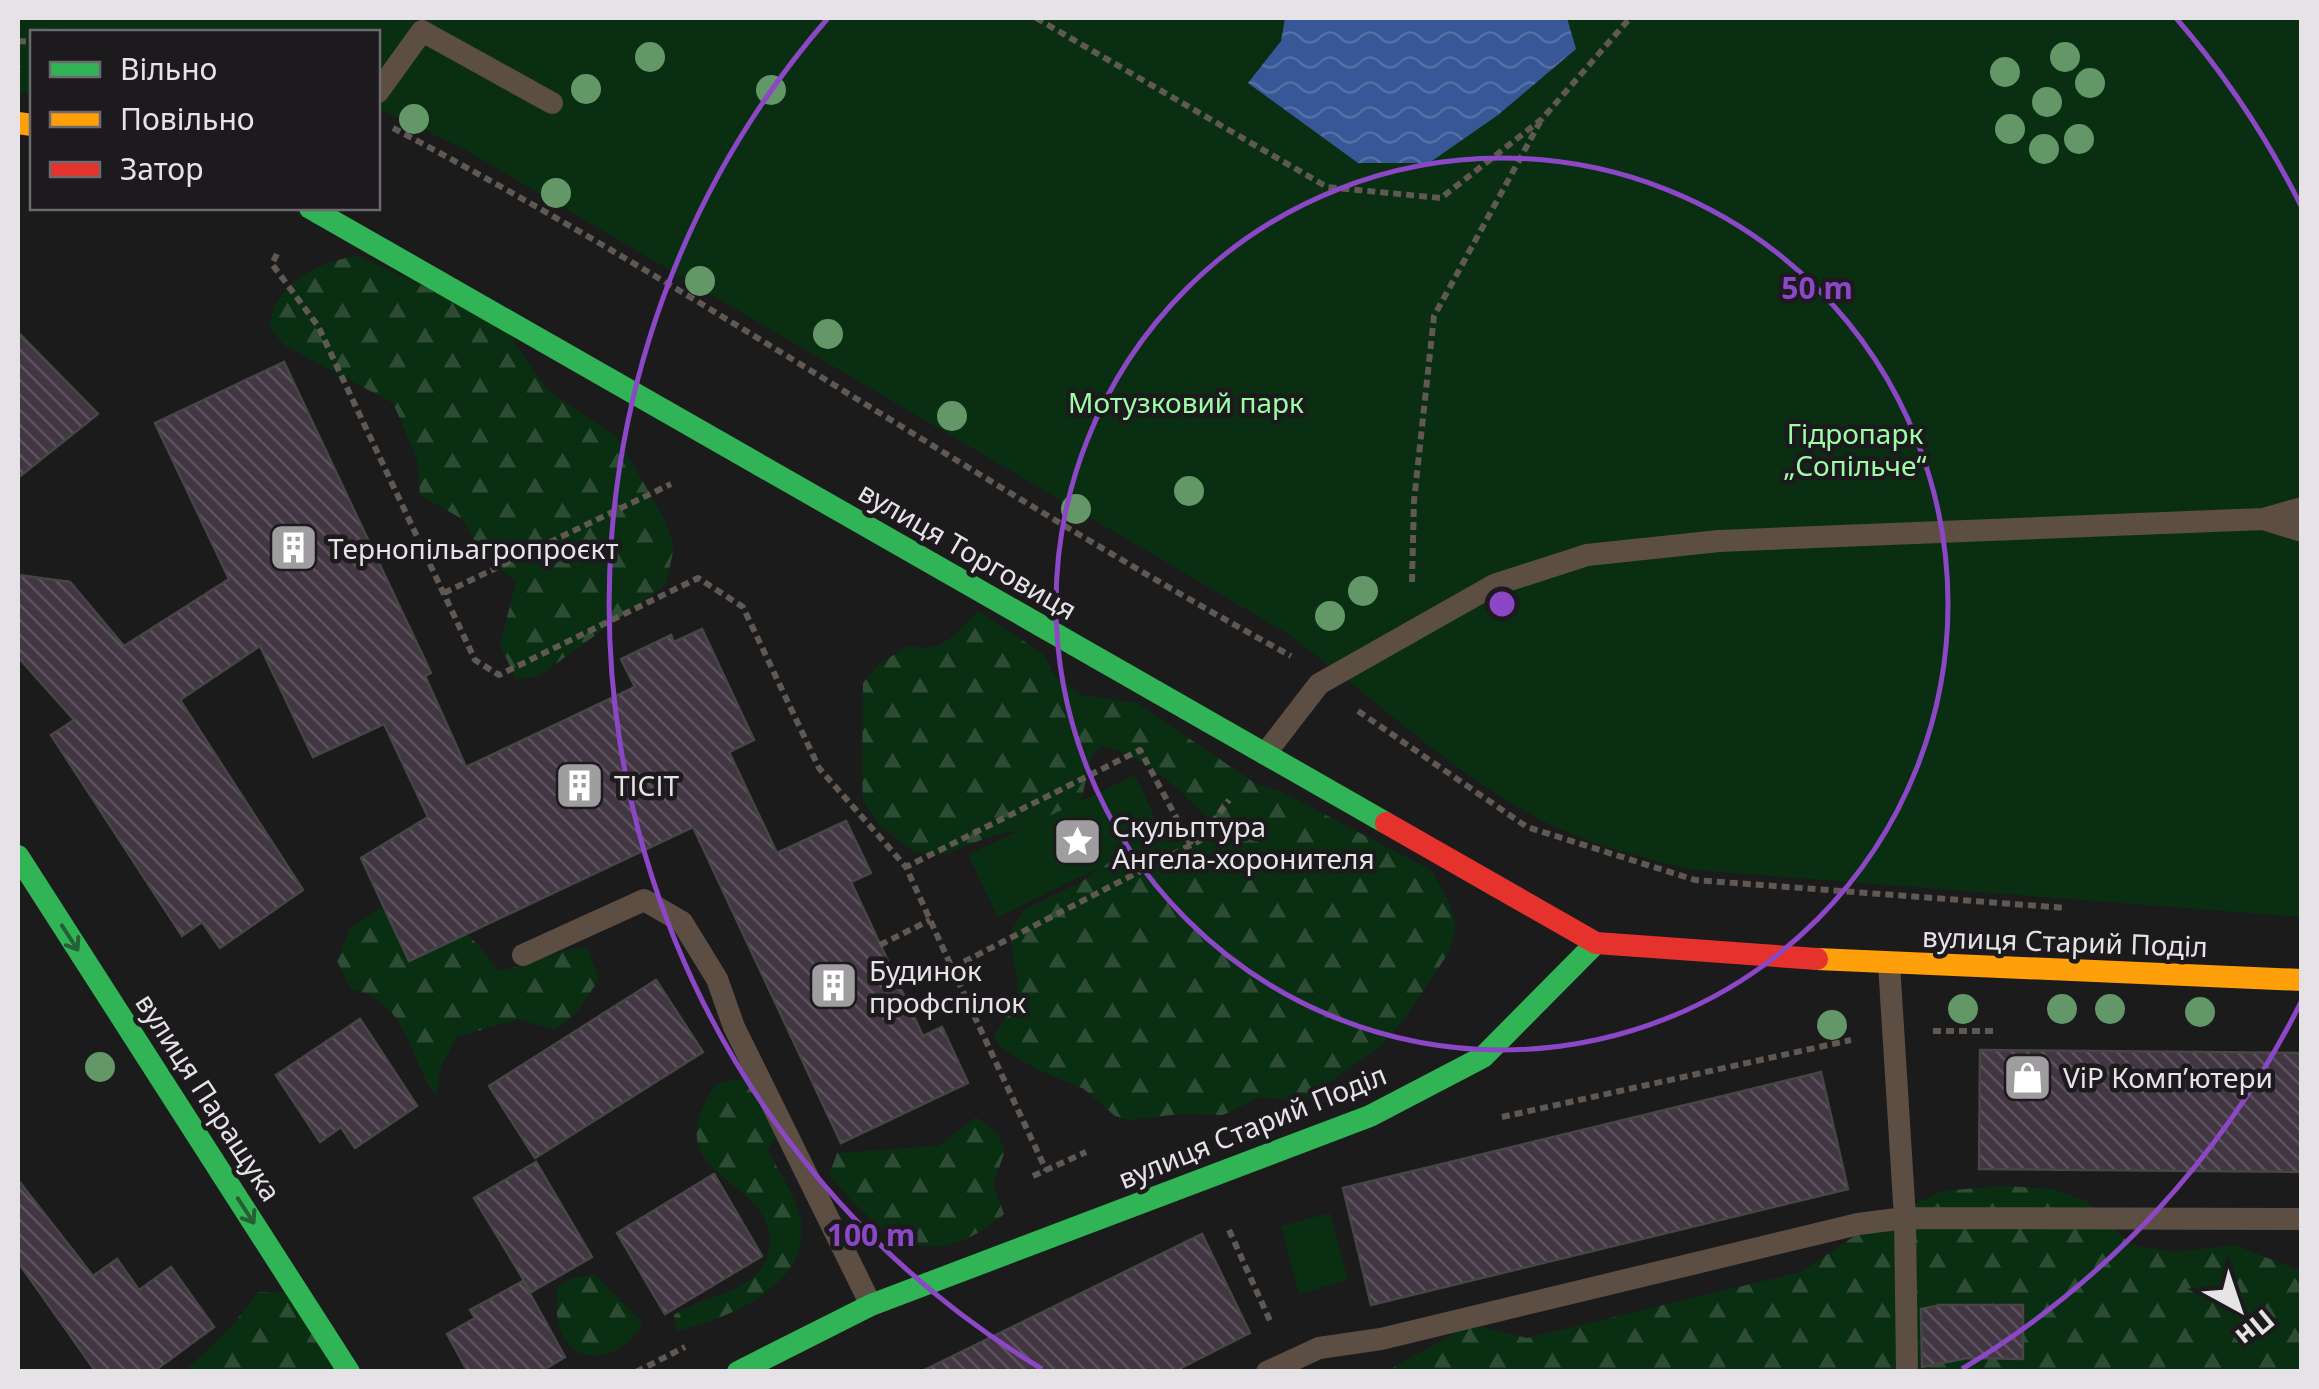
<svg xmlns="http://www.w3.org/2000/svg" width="2319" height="1389" font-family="'Noto Sans',sans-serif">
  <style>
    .forest { fill: url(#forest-firs) }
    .green { fill: #0a2e12 }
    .water { fill: url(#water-waves) }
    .building { fill: url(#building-back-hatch); stroke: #474647; stroke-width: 2.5 }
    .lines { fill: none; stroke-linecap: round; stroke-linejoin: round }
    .path { stroke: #605852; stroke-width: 6; stroke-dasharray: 8 5; stroke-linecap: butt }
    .lane { stroke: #5c4e42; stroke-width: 22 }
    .fast { stroke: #30b455; stroke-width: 22 }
    .slow { stroke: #ff9f0a; stroke-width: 22 }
    .jam { stroke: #e5322d; stroke-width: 22 }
    .tree { fill: #639768 }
    .oneway { stroke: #265f36 }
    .ring { fill: none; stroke: #8b47c5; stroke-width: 5 }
    .labels { text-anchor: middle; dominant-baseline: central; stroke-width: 9; stroke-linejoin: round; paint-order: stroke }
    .park-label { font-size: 28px; fill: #9dfda6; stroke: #1d1a1d }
    .poi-label { font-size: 28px; fill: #e5e3e5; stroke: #1d1a1d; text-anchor: start }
    .street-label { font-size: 28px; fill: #e5e3e5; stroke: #1d1a1d }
    .centre { fill: #8b47c5; stroke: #1d1a1d; stroke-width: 5 }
    .ring-label { font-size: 30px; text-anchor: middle; font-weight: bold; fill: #8b47c5; stroke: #1d1a1d; stroke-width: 9; stroke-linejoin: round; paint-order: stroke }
  </style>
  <defs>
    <pattern id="forest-firs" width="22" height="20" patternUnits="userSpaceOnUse" patternTransform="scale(2.5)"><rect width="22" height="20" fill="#0a2e12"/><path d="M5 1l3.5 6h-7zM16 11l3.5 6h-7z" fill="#2e4c34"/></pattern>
    <pattern id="water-waves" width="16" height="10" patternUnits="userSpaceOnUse" patternTransform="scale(2.5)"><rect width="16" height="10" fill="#375796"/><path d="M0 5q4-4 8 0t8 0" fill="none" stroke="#546fa5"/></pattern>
    <pattern id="building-back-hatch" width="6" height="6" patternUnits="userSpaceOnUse" patternTransform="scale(2.5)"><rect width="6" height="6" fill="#413641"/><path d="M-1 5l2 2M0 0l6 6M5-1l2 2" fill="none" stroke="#5c535c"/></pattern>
  </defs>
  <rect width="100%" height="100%" fill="#1c1b1c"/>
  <path class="forest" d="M18 18 236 32H32V95L18 92Z
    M358 256 499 321 548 391 617 437 665 520 674 547 666 584 539 676 516 679 500 645 516 582 479 551 464 520 420 495 417 459 393 403 284 345 270 327C272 285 322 260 358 256Z
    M978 611 1042 653 1055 676 1081 695 1137 703 1256 784 1280 791 1432 871 1450 905 1456 927 1449 952 1408 1014 1381 1046 1302 1101 1259 1097 1223 1115 1180 1114 1128 1120 1115 1116 1084 1089 1036 1069 1000 1047 994 1035C1036 977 1009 989 1012 930L1024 910 1080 883 1152 830 1212 823C1182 791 1146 755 1101 746L1092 756 1080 804 1061 821 994 835 942 855 913 851 880 826 863 801 862 772 863 683 879 664 908 646C946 653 952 636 978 611Z
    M384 906C440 920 465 919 498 971 529 966 558 948 587 948L599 979 578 1011 555 1030 519 1019 457 1037 441 1066 436 1095C406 1054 410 1003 351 989L337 961 350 928Z
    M750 1077 778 1132 768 1150C778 1171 798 1199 801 1222 810 1285 728 1319 677 1331L674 1315C700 1298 735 1295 757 1274 766 1265 771 1250 770 1238 764 1172 653 1179 716 1084Z
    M976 1117 997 1133 1005 1151 993 1184 1004 1214C929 1277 885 1240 829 1175L837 1153 939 1146Z
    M2003 1186 2053 1189 2086 1201 2131 1245 2176 1252 2234 1245 2301 1271V1371L1385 1372 1471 1324 1527 1338 1801 1272 1868 1227 1942 1191Z
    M595 1275 643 1323C628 1353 581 1373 562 1334 555 1321 557 1301 557 1287L572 1278Z
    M258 1292 297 1293 340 1371 184 1372 232 1326Z"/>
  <path class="green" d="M18 18H2301V917L1695 870C1639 857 1578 842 1528 813 1441 763 1368 694 1288 634L464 149 378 108V32H96L18 24Z
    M1135 775 1164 836 998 917 968 855Z
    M1330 1213 1348 1280 1299 1294 1281 1226Z"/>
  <path class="water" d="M1285 18H1567L1576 49 1498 115 1429 163H1358L1248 83 1281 41Z"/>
  <path class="building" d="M18 332 98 414 18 478Z
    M284 362 431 673 425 676 466 767 635 687 621 659 671 635 674 642 702 629 754 740 729 752 777 853 846 821 871 873 851 882 923 1036 942 1027 968 1083 841 1143 693 827 409 961 361 858 428 817 384 724 313 757 260 646 180 700 303 890 220 948 202 922 182 936 51 735 74 720 18 657V575L70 582 124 646 229 579 155 423Z
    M656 980 703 1052 535 1158 489 1086Z
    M360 1019 417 1106 355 1148 341 1127 320 1142 276 1075Z
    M1980 1050 2302 1053V1172L1979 1169Z
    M1821 1072 1848 1189 1371 1305 1343 1188Z
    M536 1162 592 1257 531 1292 474 1198Z
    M714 1174 762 1256 665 1314 617 1233Z
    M18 1180 93 1276 117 1259 139 1290 171 1267 214 1327 153 1372H96L18 1262Z
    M1202 1234 1250 1333 1173 1372H920Z
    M523 1281 565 1357 540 1372H468L447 1334 475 1318 470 1310Z
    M1941 1305H2023V1359L1967 1358 1922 1367 1921 1309Z"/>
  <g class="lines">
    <path class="path" d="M1036 18 1327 187 1441 198 1542 119 1630 18
      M18 41 32 42
      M393 128C701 290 986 490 1291 656
      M277 254 272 264 318 326 475 660 499 675 698 578 743 607 819 768 906 867
      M1412 582 1414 501 1434 316 1540 122
      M444 593 671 484
      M1358 711 1527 827 1695 880 2066 908
      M1191 845 1140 750 906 867 952 968 1191 845 1199 841 1229 800
      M880 945 930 920
      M952 968 1046 1170
      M1933 1031H1995
      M1502 1117 1851 1040
      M1033 1176 1086 1152
      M1229 1230 1271 1323
      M1179 1369 1180 1372
      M636 1372 685 1347"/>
    <path class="lane" d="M378 92 422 31 552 103
      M2263 519 2302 508
      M1265 754 1319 684 1494 585 1587 555 1719 541 2263 519 2302 531
      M523 955 644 900 682 922 717 979 734 1027 871 1305
      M1267 1372 1319 1348 1381 1339 1858 1224 1905 1218 1889 964
      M1907 1372 1905 1218 2302 1219"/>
    <path class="fast" d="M310 208 1386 823
      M18 856 349 1372
      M738 1372 871 1305 1370 1116 1483 1057 1596 943"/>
    <path class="slow" d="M18 123 32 125
      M1817 959 2302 980"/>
    <path class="jam" d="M1386 823 1596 943 1817 959"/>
  </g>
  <g class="tree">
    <circle cx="650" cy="57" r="15"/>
    <circle cx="2065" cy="57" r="15"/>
    <circle cx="2005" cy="72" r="15"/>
    <circle cx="2090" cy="83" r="15"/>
    <circle cx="586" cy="89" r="15"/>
    <circle cx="771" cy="90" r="15"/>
    <circle cx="2047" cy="102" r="15"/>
    <circle cx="414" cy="119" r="15"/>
    <circle cx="2010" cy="129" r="15"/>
    <circle cx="2079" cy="139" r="15"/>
    <circle cx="2044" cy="149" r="15"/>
    <circle cx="556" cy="193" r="15"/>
    <circle cx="700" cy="281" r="15"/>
    <circle cx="828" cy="334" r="15"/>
    <circle cx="952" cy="416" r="15"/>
    <circle cx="1189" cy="491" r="15"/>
    <circle cx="1076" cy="509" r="15"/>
    <circle cx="1363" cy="591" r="15"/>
    <circle cx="1330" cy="616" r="15"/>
    <circle cx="1963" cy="1009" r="15"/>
    <circle cx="2062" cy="1009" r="15"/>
    <circle cx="2110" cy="1009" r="15"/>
    <circle cx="2200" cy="1012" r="15"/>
    <circle cx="1832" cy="1025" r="15"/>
    <circle cx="100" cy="1067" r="15"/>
  </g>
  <defs><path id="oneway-shaft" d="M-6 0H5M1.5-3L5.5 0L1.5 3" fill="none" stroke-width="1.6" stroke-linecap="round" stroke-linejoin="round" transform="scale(2.5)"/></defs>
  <g class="oneway">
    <use href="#oneway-shaft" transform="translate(70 938) rotate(57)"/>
    <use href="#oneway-shaft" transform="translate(246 1211) rotate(57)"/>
  </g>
  <g class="ring">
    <circle cx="1502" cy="604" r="446"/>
    <path d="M2301 1002A893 893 0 0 1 1962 1369M1042 1369A893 893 0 0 1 828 18M2176 18A893 893 0 0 1 2301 206"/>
  </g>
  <defs>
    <symbol id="building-square" viewBox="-11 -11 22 22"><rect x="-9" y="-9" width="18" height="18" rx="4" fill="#9f9d9f" stroke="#1d1a1d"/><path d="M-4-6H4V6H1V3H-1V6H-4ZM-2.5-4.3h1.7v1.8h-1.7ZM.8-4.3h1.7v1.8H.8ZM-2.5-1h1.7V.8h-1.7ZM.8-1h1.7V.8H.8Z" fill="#fff"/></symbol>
    <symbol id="sight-square" viewBox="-11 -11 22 22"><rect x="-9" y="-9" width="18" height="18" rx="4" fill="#9f9d9f" stroke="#1d1a1d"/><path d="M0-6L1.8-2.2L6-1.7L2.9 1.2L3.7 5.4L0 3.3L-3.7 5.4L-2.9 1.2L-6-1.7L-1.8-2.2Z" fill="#fff"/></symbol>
    <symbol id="shop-square" viewBox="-11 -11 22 22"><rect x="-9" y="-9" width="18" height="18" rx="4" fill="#9f9d9f" stroke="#1d1a1d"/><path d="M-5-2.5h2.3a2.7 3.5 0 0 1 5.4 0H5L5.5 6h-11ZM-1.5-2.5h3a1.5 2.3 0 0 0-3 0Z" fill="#fff"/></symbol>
  </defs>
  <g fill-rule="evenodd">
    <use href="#building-square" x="266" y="520" width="55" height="55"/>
    <use href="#building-square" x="552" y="758" width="55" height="55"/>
    <use href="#sight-square" x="1050" y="814" width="55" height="55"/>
    <use href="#building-square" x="806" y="958" width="55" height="55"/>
    <use href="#shop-square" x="2000" y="1050" width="55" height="55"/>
  </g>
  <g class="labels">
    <g class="park-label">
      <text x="1186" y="402">Мотузковий парк</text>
      <text x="1855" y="433">Гідропарк<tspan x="1855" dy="32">„Сопільче“</tspan></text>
    </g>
    <g class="poi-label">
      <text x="328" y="548">Тернопільагропроєкт</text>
      <text x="614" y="785">ТІСІТ</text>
      <text x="1112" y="826">Скульптура<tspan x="1112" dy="32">Ангела-хоронителя</tspan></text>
      <text x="869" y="970">Будинок<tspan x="869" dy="32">профспілок</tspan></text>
      <text x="2063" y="1077">ViP Комп’ютери</text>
    </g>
    <g class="street-label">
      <text transform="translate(968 550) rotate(30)">вулиця Торговиця</text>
      <text transform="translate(2065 941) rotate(2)">вулиця Старий Поділ</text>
      <text transform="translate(209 1097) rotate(57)">вулиця Паращука</text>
      <text transform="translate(1252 1126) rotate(-22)">вулиця Старий Поділ</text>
    </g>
  </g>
  <circle cx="1502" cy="604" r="15" class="centre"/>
  <g class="ring-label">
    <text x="1817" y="299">50 m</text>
    <text x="871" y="1246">100 m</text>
  </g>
  <rect width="2319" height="1389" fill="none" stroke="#e5e3e5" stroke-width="40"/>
  <rect x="30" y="30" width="350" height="180" fill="#1d1a1d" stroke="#6d6a6d" stroke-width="2.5"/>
  <rect x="50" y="62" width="50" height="15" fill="#30b455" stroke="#6d6a6d" stroke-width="2.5"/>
  <text x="120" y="80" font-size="30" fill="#e5e3e5">Вільно</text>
  <rect x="50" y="112" width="50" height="15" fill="#ff9f0a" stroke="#6d6a6d" stroke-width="2.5"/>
  <text x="120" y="130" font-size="30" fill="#e5e3e5">Повільно</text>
  <rect x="50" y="162" width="50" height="15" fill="#e5322d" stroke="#6d6a6d" stroke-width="2.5"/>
  <text x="120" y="180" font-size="30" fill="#e5e3e5">Затор</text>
  <g transform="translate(2239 1309) rotate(140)" stroke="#1d1a1d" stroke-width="8" paint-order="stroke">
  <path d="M0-8L18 38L0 25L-18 38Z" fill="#e5e3e5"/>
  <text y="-15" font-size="28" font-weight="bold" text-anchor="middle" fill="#e5e3e5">Пн</text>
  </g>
</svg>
